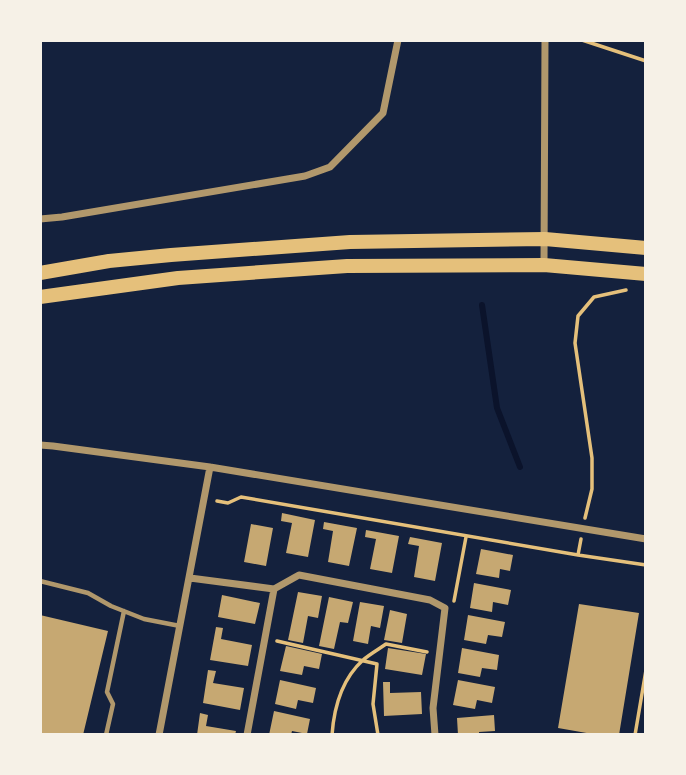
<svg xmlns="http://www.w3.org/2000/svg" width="686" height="775" font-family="Barlow,sans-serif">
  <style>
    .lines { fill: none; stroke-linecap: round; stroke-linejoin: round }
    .stream { stroke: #0b132b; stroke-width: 6 }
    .building { fill: #c6a872 }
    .path { stroke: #e5c07b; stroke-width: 3.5 }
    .service { stroke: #b1986c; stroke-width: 4.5 }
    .minor { stroke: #b1986c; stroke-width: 7 }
    .secondary { stroke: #e5c07b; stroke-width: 14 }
  </style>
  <rect width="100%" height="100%" fill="#14213d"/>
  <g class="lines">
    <path class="stream" d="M482 305 497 408 520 467"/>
  </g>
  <path class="building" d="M282 513 315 520 308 557 286 553 292 523 281 521Z
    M324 522 357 528 349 566 328 562 333 531 323 529Z
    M251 524 273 528 266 566 244 562Z
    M366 530 399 536 392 573 370 569 376 539 365 537Z
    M410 537 442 543 435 581 414 577 419 546 408 544Z
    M481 549 513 555 510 571 500 569 499 578 476 574Z
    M474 583 511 590 508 605 493 602 492 612 470 608Z
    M298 592 322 596 318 618 308 616 303 643 288 640Z
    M222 595 260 603 255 624 218 617Z
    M329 597 353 602 348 623 340 622 334 649 319 646Z
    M360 602 384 606 380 628 371 626 368 644 353 641Z
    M579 604 639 613 619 735H598L558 728Z
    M390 610 407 614 402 643 384 640Z
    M40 615 108 631 83 735H40Z
    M468 615 505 622 502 637 488 635 486 644 464 640Z
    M216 627 223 628 221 639 252 645 248 666 210 660Z
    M286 646 322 654 319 669 304 666 302 675 280 671Z
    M388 648 426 654 422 675 385 669Z
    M462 648 499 655 497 670 482 668 480 677 458 673Z
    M208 670 216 671 213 683 244 688 240 710 203 703Z
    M280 680 316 688 313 703 298 700 296 709 275 704Z
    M458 680 495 687 492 703 477 700 475 709 453 705Z
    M383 682H390V693L421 692 422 714 384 716Z
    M274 711 310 719 307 734 292 731 291 735H269Z
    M200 713 208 715 206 726 236 731 235 735H197Z
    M494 715 495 731 479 732V735H458L457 718Z"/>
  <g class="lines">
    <path class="path" d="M582 40 646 61
      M217 501 228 503 241 497 578 555 646 565
      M585 518 592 489V458L575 343 578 316 594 297 626 290
      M578 555 581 539
      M454 601 466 537
      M277 641 377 664 373 704 378 735
      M332 735C334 707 342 679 363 660 370 654 379 649 386 644L427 652
      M635 735 646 670"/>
    <path class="service" d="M40 581 88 593 111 606 144 619 180 626
      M106 735 113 704 107 692 124 611"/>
    <path class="minor" d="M40 219 62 217 305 176 330 167 383 113 398 40
      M544 264 545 40
      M40 445 53 446 210 467 646 539
      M190 578 274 589 299 575 430 600 445 608 433 708 435 735
      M159 735 210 467
      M247 735 274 589"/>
    <path class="secondary" d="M40 273 109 261 171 255 350 242 545 239 646 248
      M40 297 178 278 347 266 544 265 646 274"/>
  </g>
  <rect width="686" height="775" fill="none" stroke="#f6f1e7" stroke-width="84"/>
</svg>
